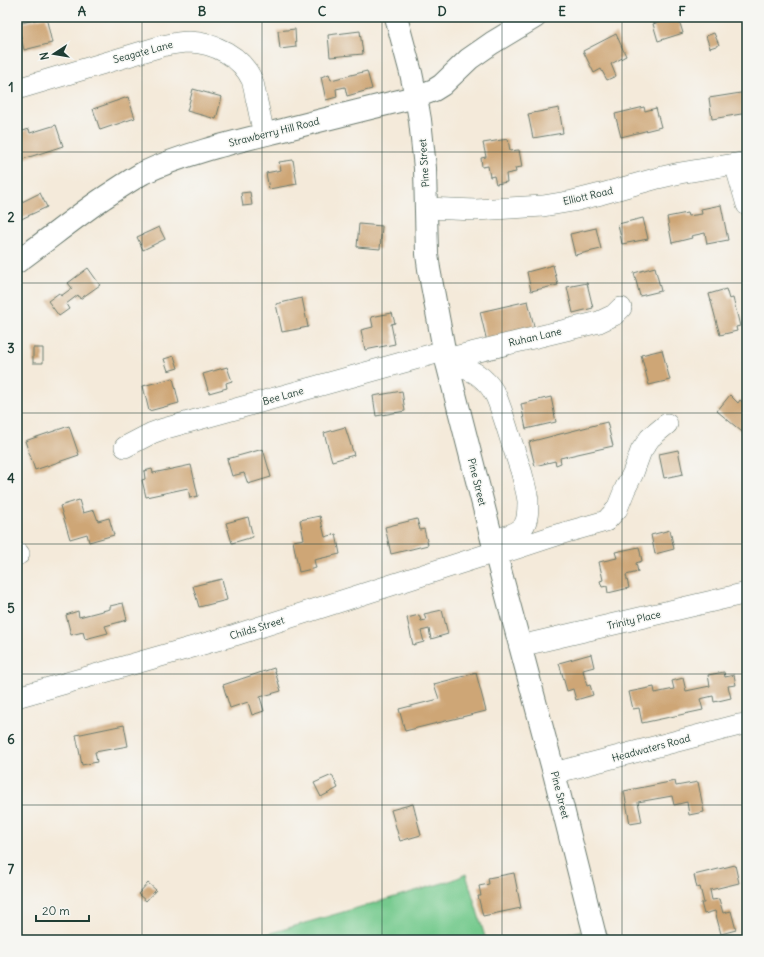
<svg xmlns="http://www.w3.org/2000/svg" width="764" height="957" font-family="Delius,sans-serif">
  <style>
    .green { fill: #76ca8e; stroke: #4a8461 }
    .building { fill: #cea676 }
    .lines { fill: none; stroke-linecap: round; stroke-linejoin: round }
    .minor-casing { stroke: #6a7a6e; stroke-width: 22 }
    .major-casing { stroke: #6a7a6e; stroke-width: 24 }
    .minor { stroke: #fff; stroke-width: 21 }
    .major { stroke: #fff; stroke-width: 22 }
    .grid { fill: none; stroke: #1f3d34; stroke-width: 1; stroke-opacity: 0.55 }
    .labels { text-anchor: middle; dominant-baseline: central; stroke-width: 3; stroke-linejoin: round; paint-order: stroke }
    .street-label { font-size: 10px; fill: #1f3d34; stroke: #f6f6f2 }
    .neatline { fill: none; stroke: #1f3d34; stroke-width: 1.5 }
    .grid-label { font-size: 13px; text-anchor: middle; font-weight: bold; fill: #1f3d34 }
  </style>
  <rect width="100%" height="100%" fill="#f6f6f2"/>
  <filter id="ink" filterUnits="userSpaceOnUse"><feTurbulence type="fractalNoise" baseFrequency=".025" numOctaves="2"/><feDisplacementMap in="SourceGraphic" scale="8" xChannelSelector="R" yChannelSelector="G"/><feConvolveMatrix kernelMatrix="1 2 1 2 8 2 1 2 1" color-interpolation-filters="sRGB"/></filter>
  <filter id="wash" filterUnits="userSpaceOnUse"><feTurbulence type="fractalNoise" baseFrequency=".012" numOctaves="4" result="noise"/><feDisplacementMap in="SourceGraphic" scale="16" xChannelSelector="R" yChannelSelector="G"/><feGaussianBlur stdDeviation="0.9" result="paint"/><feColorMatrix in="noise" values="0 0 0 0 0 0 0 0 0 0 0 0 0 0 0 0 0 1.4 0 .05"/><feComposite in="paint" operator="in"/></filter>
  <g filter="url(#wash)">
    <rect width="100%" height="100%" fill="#f4eada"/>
    <path class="green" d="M466 874 486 940H247L453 880Z
      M580 931 583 940H548Z"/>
    <g id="blocks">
      <path class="building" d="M46 17 52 43 24 50 18 24Z
        M103 17H121V18L104 21Z
        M124 17H140V18L124 21Z
        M674 17H678L683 33 658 41 653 24Z
        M295 29 296 47 280 49 278 31Z
        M360 31 363 54 330 57 328 35Z
        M714 33 719 45 710 48 706 36Z
        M616 34 626 56 611 64 616 76 607 80 601 69 594 73 583 51Z
        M367 71 372 89 347 96 345 87 336 89 337 97 326 100 321 77 329 74 331 80Z
        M193 89 222 97 216 119 187 111Z
        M747 92V113L712 119 709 98Z
        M128 97 135 118 100 130 93 109Z
        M644 107 645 111 656 108 661 127 621 137 615 114Z
        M559 108 563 133 533 138 528 114Z
        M56 125 63 146 17 161V133L29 129 30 133Z
        M508 139 510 151 519 150 522 167 515 168 516 172 506 174 507 182 496 184 494 176 490 177 488 166 482 167 481 158 486 157 483 143Z
        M293 160 297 184 269 189 266 173 281 170 279 162Z
        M250 192 252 205 243 206 241 193Z
        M40 193 47 207 17 221V202L18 204Z
        M721 205 728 240 707 244 705 233 691 236 692 238 672 243 667 217 687 213 688 216 702 214 701 209Z
        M643 218 648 239 622 244 618 224Z
        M359 224 382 226 380 249 357 247Z
        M159 227 165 239 143 250 137 237Z
        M596 228 601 249 575 255 570 234Z
        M553 265 558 285 531 291 527 272Z
        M655 267 661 291 640 296 634 273Z
        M88 268 100 285 80 299 78 295 66 304 69 309 59 316 48 301 59 293 61 296 72 288 68 283Z
        M587 283 593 308 573 313 567 287Z
        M726 289 729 299 733 298 740 326 736 327 737 331 720 335 709 294Z
        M302 298 308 327 282 332 276 304Z
        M528 301 536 335 488 346 480 312Z
        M392 313 395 323 391 324 395 344 365 350 361 330 373 327 371 317Z
        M33 348H43V363H33Z
        M662 350 670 380 649 385 641 355Z
        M174 356 178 368 168 371 164 359Z
        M227 367 232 381 226 383 227 388 209 393 203 374Z
        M173 378 179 403 149 411 143 386Z
        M402 391 405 411 376 416 373 396Z
        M730 395 738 403 740 400 747 406V436L717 411Z
        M551 397 556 422 526 429 521 404Z
        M607 422 613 446 560 458 561 463 556 465 555 461 535 466 529 442Z
        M69 426 79 455 35 470 25 441Z
        M345 427 354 455 332 461 324 433Z
        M263 449 271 477 248 484 244 473 232 476 227 459Z
        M678 450 683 474 664 478 659 454Z
        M191 465 198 496 190 498 188 488 146 497 142 480 145 479 144 471 152 469 153 473Z
        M79 500 83 513 94 510 98 521 109 518 114 535 89 542 87 534 70 539 60 506Z
        M320 516 325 537 336 534 340 554 314 560 316 568 299 572 293 541 304 539 300 520Z
        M248 517 253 537 232 543 226 523Z
        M417 519 420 530 424 529 428 545 391 554 385 527Z
        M670 530 674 549 655 554 651 535Z
        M639 547 642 561 636 563 638 572 626 575 629 588 608 593 607 586 602 587 600 581 603 580 599 562 617 558 615 552Z
        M222 579 227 600 199 607 193 586Z
        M123 603 127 620 105 626 108 633 85 639 83 632 71 635 66 615 78 611 79 617 110 609V606Z
        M442 610 448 634 431 639 429 629 421 631 424 642 413 645 407 618 419 615 421 621 426 620 424 614Z
        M591 654 594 667 583 670 587 686 590 685 593 695 576 700 573 689 567 691 559 663Z
        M274 668 281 691 260 697 264 711 252 715 248 702 230 708 223 685Z
        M724 672 725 677 734 675 736 685 728 686 731 698 714 702 713 696 700 699 703 710 642 723 639 708 633 709 629 692 654 687 655 693 674 689 672 681 683 678 686 691 710 686 708 675Z
        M476 673 486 711 405 731 399 709 439 699 434 684Z
        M124 725 128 746 95 752 97 762 82 765 76 735Z
        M332 775 338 788 321 797 314 783Z
        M675 781 676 786 698 782 704 812 689 815 687 802 674 805 672 796 638 802 642 822 630 824 624 791Z
        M413 804 421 835 400 841 391 810Z
        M735 865 739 883 710 890 712 900 719 899 723 913 731 911 736 930 721 934 715 911 704 914 701 903H704L700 887 697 888 694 875Z
        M514 873 521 908 483 916 478 896H481L479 886 489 884 488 878Z
        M148 883 156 890 146 901 138 894Z"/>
    </g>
  </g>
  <g filter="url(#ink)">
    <use href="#blocks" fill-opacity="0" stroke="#6a7a6e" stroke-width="1"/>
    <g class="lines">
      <defs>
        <path id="minor" d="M17 89 162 46C171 44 180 42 189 42 215 43 241 56 252 80 254 85 255 92 256 98 259 110 261 122 264 134
          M735 164 747 205
          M426 208 476 210 543 206 573 201 601 194 658 178 680 173 747 162
          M446 359 599 322 614 315 621 308
          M447 364C461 367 475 370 485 381 490 385 493 391 496 396 501 408 505 421 509 434 513 447 518 461 522 474 524 483 527 492 528 501 528 509 528 521 523 527 517 534 501 538 493 541
          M125 447 152 433 163 429 444 351
          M17 555 19 554
          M496 555 560 534 606 521 617 509 625 489 633 473 641 451 650 438 667 424
          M520 646 747 593
          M17 697 235 635 495 552
          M554 773 739 725 747 724"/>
        <path id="major" d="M396 17 411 73 416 97 420 120 425 168 427 254 429 269 445 355 496 555 554 773 596 940
          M17 262C46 241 73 219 102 199 116 190 129 181 143 173 188 152 239 141 287 129 330 118 373 107 416 97L434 90 442 85 469 59 492 43 535 17"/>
      </defs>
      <use href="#minor" class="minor-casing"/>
      <use href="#major" class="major-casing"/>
      <use href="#minor" class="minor"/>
      <use href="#major" class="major"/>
    </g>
  </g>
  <path class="grid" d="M142 17V940M262 17V940M382 17V940M502 17V940M622 17V940M17 152H747M17 283H747M17 413H747M17 544H747M17 674H747M17 805H747"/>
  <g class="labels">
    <g class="street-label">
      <text transform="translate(143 52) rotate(-15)">Seagate Lane</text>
      <text transform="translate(274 132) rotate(-14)">Strawberry Hill Road</text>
      <text transform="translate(424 163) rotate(-94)">Pine Street</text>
      <text transform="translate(588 196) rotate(-13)">Elliott Road</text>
      <text transform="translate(535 337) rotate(-13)">Ruhan Lane</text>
      <text transform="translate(283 396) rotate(-16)">Bee Lane</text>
      <text transform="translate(477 482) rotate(76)">Pine Street</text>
      <text transform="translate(634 620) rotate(-13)">Trinity Place</text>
      <text transform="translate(257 628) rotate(-17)">Childs Street</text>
      <text transform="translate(651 748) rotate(-15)">Headwaters Road</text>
      <text transform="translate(560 795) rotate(76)">Pine Street</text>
    </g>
  </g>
  <rect width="764" height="957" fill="none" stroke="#f6f6f2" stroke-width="44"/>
  <g transform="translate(54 54) rotate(258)" stroke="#f6f6f2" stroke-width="3" paint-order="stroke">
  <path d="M0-3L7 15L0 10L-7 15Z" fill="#1f3d34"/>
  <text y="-6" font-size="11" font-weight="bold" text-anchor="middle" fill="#1f3d34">N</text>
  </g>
  <path d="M36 915v6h53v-6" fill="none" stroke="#1f3d34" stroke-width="2"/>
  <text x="42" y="915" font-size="12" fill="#1f3d34" stroke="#f6f6f2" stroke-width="3" paint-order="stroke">20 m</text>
  <rect x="22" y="22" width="720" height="913" class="neatline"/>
  <g class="grid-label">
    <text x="82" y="16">A</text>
    <text x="202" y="16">B</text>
    <text x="322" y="16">C</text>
    <text x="442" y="16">D</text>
    <text x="562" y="16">E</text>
    <text x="682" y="16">F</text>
    <text x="11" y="92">1</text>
    <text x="11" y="222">2</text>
    <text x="11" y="353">3</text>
    <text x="11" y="483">4</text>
    <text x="11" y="613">5</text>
    <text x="11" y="744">6</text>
    <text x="11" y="874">7</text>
  </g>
</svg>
